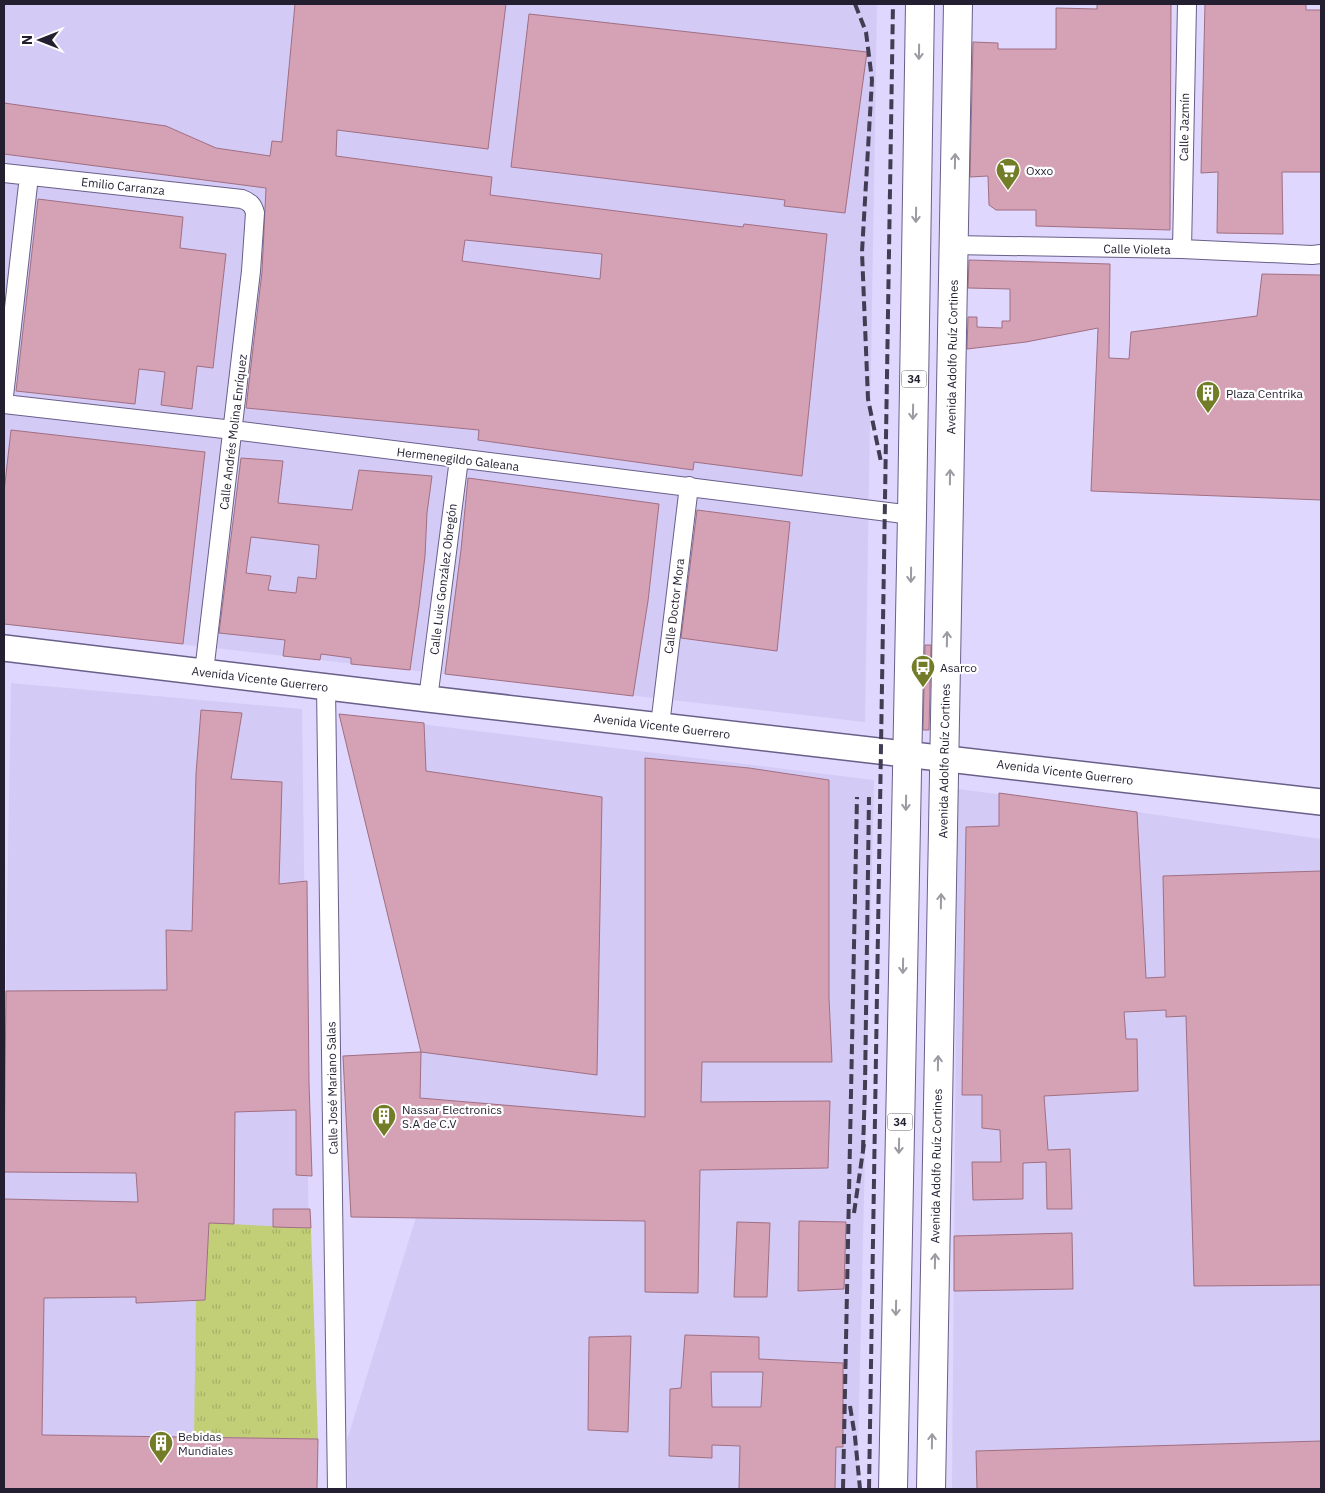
<svg xmlns="http://www.w3.org/2000/svg" width="1325" height="1493" font-family="'IBM Plex Sans',sans-serif">
  <style>
    .built { fill: #d4caf6 }
    .grass { fill: url(#grass-tufts) }
    .building { fill: #d5a1b4; stroke: #a06f82; fill-rule: evenodd }
    .lines { fill: none; stroke-linecap: round; stroke-linejoin: round }
    .street-casing { stroke: #695f89; stroke-width: 20 }
    .secondary-casing { stroke: #695f89; stroke-width: 28 }
    .primary-casing { stroke: #695f89; stroke-width: 30 }
    .street { stroke: #fff; stroke-width: 18 }
    .secondary { stroke: #fff; stroke-width: 25 }
    .primary { stroke: #fff; stroke-width: 28 }
    .rail { stroke: #423d52; stroke-width: 4; stroke-dasharray: 10 5; stroke-linecap: butt }
    .oneway { stroke: #9c9aa2 }
    .labels { text-anchor: middle; dominant-baseline: central; stroke-width: 4.5; stroke-linejoin: round; paint-order: stroke }
    .shield { fill: #fff; stroke: #65626e; stroke-width: 1 }
    .shield-label { font-size: 11px; font-weight: bold; fill: #231f30 }
    .street-label { font-size: 12px; fill: #231f30; stroke: #fff }
    .poi-label { font-size: 12px; fill: #231f30; stroke: #fff; text-anchor: start }
  </style>
  <defs>
    <pattern id="grass-tufts" width="24" height="20" patternUnits="userSpaceOnUse" patternTransform="scale(1.25)"><rect width="24" height="20" fill="#c3cf77"/><path d="M3 7l-1-3M5 7V3M7 7l1-3M15 17l-1-3M17 17v-4M19 17l1-3" fill="none" stroke="#a7b167"/></pattern>
  </defs>
  <rect width="100%" height="100%" fill="#dfd7fe"/>
  <path class="built" d="M4 4H877L865 722 4 624Z
    M11 683 302 709 312 1489H4V1090Z
    M339 714 874 780 857 1489H348L347 1440 416 1217 421 1052Z
    M958 789 1137 812 1321 839V1489H952Z"/>
  <path class="grass" d="M209 1223 311 1228 318 1439 194 1437 196 1301 205 1300Z"/>
  <path class="building" d="M295 4H506L488 149 337 130 336 156 492 177 490 195 743 227 744 224 827 234 802 476 694 462 693 470 478 440 479 430 246 408 262 272 266 188 4 154V103L166 126 216 148 270 156 272 141 282 142ZM465 240 602 254 600 279 462 261Z
    M1097 4H1171L1170 230 1036 226V210H996L989 205 988 176 970 177 973 42 998 43V49H1056V8L1097 9Z
    M1205 4H1306V10H1321V172H1282L1283 234 1217 233 1218 172 1201 173Z
    M529 14 867 52 845 213 784 206 785 200 511 167Z
    M38 199 183 217 180 248 226 254 213 368 197 366 192 409 161 405 165 372 139 369 135 404 16 391Z
    M969 260 1110 264 1109 358 1129 359 1131 332 1257 316 1262 274 1321 275V500L1091 491 1098 328 1026 342 967 349 968 317H977V327L1002 328V321H1010V289L968 288Z
    M11 430 205 452 183 644 4 624V492Z
    M241 458 283 461 278 503 352 510 359 470 432 476 427 513 425 556 419 606 410 670 351 664V658L321 654 320 660 283 656 285 640 219 633ZM251 537 319 545 316 579 298 577 296 593 268 590 271 576 246 573Z
    M468 478 659 504 648 601 633 696 445 674 461 550Z
    M697 510 790 522 777 651 681 638Z
    M925 645H931L929 730H923Z
    M201 710 242 713 231 779 282 782 279 884 307 881 309 1082 312 1176 296 1175V1110L235 1112 234 1224 209 1223 205 1300 136 1303V1297L44 1298 42 1435 318 1439 317 1489H4V1199L138 1202 136 1173 4 1172 6 991 167 990 166 930 192 931 196 774Z
    M339 714 424 723 426 771 602 797 597 1075 421 1052Z
    M645 758 749 768 829 780V998L832 1062H702L701 1102 830 1101 828 1168 700 1170 698 1293 645 1292V1221L351 1217 343 1056 421 1052 420 1098 645 1117Z
    M999 793 1137 812 1146 978 1165 977 1163 876 1321 871V1285L1194 1286 1186 1016 1166 1017V1010L1124 1012 1126 1039H1137L1138 1091 1044 1096 1048 1150 1070 1149 1072 1209H1047L1046 1162 1023 1163V1199L973 1200 972 1162H1001L1000 1130 982 1128V1095H962L966 827 999 826Z
    M273 1209H310L311 1228 273 1227Z
    M799 1221 846 1222 844 1289 798 1291Z
    M737 1222 770 1223 767 1297H734Z
    M1072 1233 1073 1289 954 1291V1236Z
    M685 1335 759 1337V1359L843 1363V1447H836L835 1489H739L740 1446 712 1445V1458L669 1456 670 1389 681 1388ZM711 1372H763L761 1407H712Z
    M631 1336 628 1432 588 1430 589 1337Z
    M1321 1441V1489H977L976 1451Z"/>
  <g class="lines">
    <defs>
      <path id="street" d="M4 173 242 199C250 202 253 205 255 213L251 271 204 672
        M953 245 1182 249 1312 255 1321 254
        M1182 249 1187 4
        M4 396 29 176
        M4 404 233 430 912 515
        M326 687 337 1489
        M428 699 459 459
        M660 725 689 486"/>
      <path id="secondary" d="M4 648 428 699 1321 802"/>
      <path id="primary" d="M893 1489 912 515 920 4
        M931 1489 958 4"/>
    </defs>
    <use href="#street" class="street-casing"/>
    <use href="#secondary" class="secondary-casing"/>
    <use href="#primary" class="primary-casing"/>
    <use href="#street" class="street"/>
    <use href="#secondary" class="secondary"/>
    <use href="#primary" class="primary"/>
    <path class="rail" d="M855 4 866 32 872 80 862 252 868 399 881 462
      M863 1150 865 1087 869 797
      M854 1213 864 1144
      M850 1406 855 1437 860 1489
      M843 1489 857 797
      M869 1489 893 4"/>
  </g>
  <defs><path id="oneway-shaft" d="M-6 0H5M1.5-3L5.5 0L1.5 3" fill="none" stroke-width="1.6" stroke-linecap="round" stroke-linejoin="round" transform="scale(1.25)"/></defs>
  <g class="oneway">
    <use href="#oneway-shaft" transform="translate(919 52) rotate(91)"/>
    <use href="#oneway-shaft" transform="translate(955 161) rotate(-89)"/>
    <use href="#oneway-shaft" transform="translate(916 215) rotate(91)"/>
    <use href="#oneway-shaft" transform="translate(913 412) rotate(91)"/>
    <use href="#oneway-shaft" transform="translate(950 477) rotate(-89)"/>
    <use href="#oneway-shaft" transform="translate(911 575) rotate(91)"/>
    <use href="#oneway-shaft" transform="translate(947 639) rotate(-89)"/>
    <use href="#oneway-shaft" transform="translate(906 803) rotate(91)"/>
    <use href="#oneway-shaft" transform="translate(941 901) rotate(-89)"/>
    <use href="#oneway-shaft" transform="translate(903 966) rotate(91)"/>
    <use href="#oneway-shaft" transform="translate(938 1063) rotate(-89)"/>
    <use href="#oneway-shaft" transform="translate(899 1146) rotate(91)"/>
    <use href="#oneway-shaft" transform="translate(935 1261) rotate(-89)"/>
    <use href="#oneway-shaft" transform="translate(896 1308) rotate(91)"/>
    <use href="#oneway-shaft" transform="translate(932 1441) rotate(-89)"/>
  </g>
  <defs>
    <symbol id="supermarket-pin" viewBox="-11 -11 22 30"><path d="M0 17L-7.5 6A9.5 9.5 0 1 1 7.5 6Z" fill="#737c27" stroke="#fff"/><path d="M-6-5.5h2.5l.6 2H6L4.5 2H-2.5L-4.4-4H-6ZM-1.5 3.2a1.3 1.3 0 1 0 .1 0ZM3 3.2a1.3 1.3 0 1 0 .1 0Z" fill="#fff"/></symbol>
    <symbol id="building-pin" viewBox="-11 -11 22 30"><path d="M0 17L-7.5 6A9.5 9.5 0 1 1 7.5 6Z" fill="#737c27" stroke="#fff"/><path d="M-4-6H4V6H1V3H-1V6H-4ZM-2.5-4.3h1.7v1.8h-1.7ZM.8-4.3h1.7v1.8H.8ZM-2.5-1h1.7V.8h-1.7ZM.8-1h1.7V.8H.8Z" fill="#fff"/></symbol>
    <symbol id="bus-pin" viewBox="-11 -11 22 30"><path d="M0 17L-7.5 6A9.5 9.5 0 1 1 7.5 6Z" fill="#737c27" stroke="#fff"/><path d="M-5-6H5V4H4V6H2V4H-2V6H-4V4H-5ZM-3.5-4V0h7V-4ZM-3.5 1.2v1.5H-2V1.2ZM2 1.2v1.5H3.5V1.2Z" fill="#fff"/></symbol>
  </defs>
  <g fill-rule="evenodd">
    <use href="#supermarket-pin" x="994" y="156" width="28" height="38"/>
    <use href="#building-pin" x="1194" y="379" width="28" height="38"/>
    <use href="#bus-pin" x="909" y="653" width="28" height="38"/>
    <use href="#building-pin" x="370" y="1102" width="28" height="38"/>
    <use href="#building-pin" x="147" y="1429" width="28" height="38"/>
  </g>
  <g class="labels">
    <g class="shield">
      <rect x="901.5" y="370.5" width="25" height="17" rx="4"/>
      <rect x="887.5" y="1113.5" width="25" height="17" rx="4"/>
    </g>
    <g class="shield-label">
      <text x="914" y="379">34</text>
      <text x="900" y="1122">34</text>
    </g>
    <g class="street-label">
      <text transform="translate(1184 127) rotate(-89)">Calle Jazmín</text>
      <text transform="translate(123 186) rotate(6)">Emilio Carranza</text>
      <text transform="translate(1137 249) rotate(1)">Calle Violeta</text>
      <text transform="translate(952 357) rotate(-89)">Avenida Adolfo Ruíz Cortines</text>
      <text transform="translate(233 432) rotate(-83)">Calle Andrés Molina Enríquez</text>
      <text transform="translate(458 459) rotate(7)">Hermenegildo Galeana</text>
      <text transform="translate(443 579) rotate(-83)">Calle Luis González Obregón</text>
      <text transform="translate(674 606) rotate(-83)">Calle Doctor Mora</text>
      <text transform="translate(260 679) rotate(7)">Avenida Vicente Guerrero</text>
      <text transform="translate(662 726) rotate(7)">Avenida Vicente Guerrero</text>
      <text transform="translate(944 761) rotate(-89)">Avenida Adolfo Ruíz Cortines</text>
      <text transform="translate(1065 772) rotate(7)">Avenida Vicente Guerrero</text>
      <text transform="translate(332 1088) rotate(-91)">Calle José Mariano Salas</text>
      <text transform="translate(936 1166) rotate(-89)">Avenida Adolfo Ruíz Cortines</text>
    </g>
    <g class="poi-label">
      <text x="1026" y="170">Oxxo</text>
      <text x="1226" y="393">Plaza Centrika</text>
      <text x="940" y="667">Asarco</text>
      <text x="402" y="1109">Nassar Electronics<tspan x="402" dy="14">S.A de C.V</tspan></text>
      <text x="178" y="1436">Bebidas<tspan x="178" dy="14">Mundiales</tspan></text>
    </g>
  </g>
  <rect width="1325" height="1493" fill="none" stroke="#231f30" stroke-width="10"/>
  <g transform="translate(40 40) rotate(270)" stroke="#ffffff" stroke-width="4" paint-order="stroke">
  <path d="M0-4L9 19L0 12L-9 19Z" fill="#231f30"/>
  <text y="-8" font-size="14" font-weight="bold" text-anchor="middle" fill="#231f30">N</text>
  </g>
</svg>
